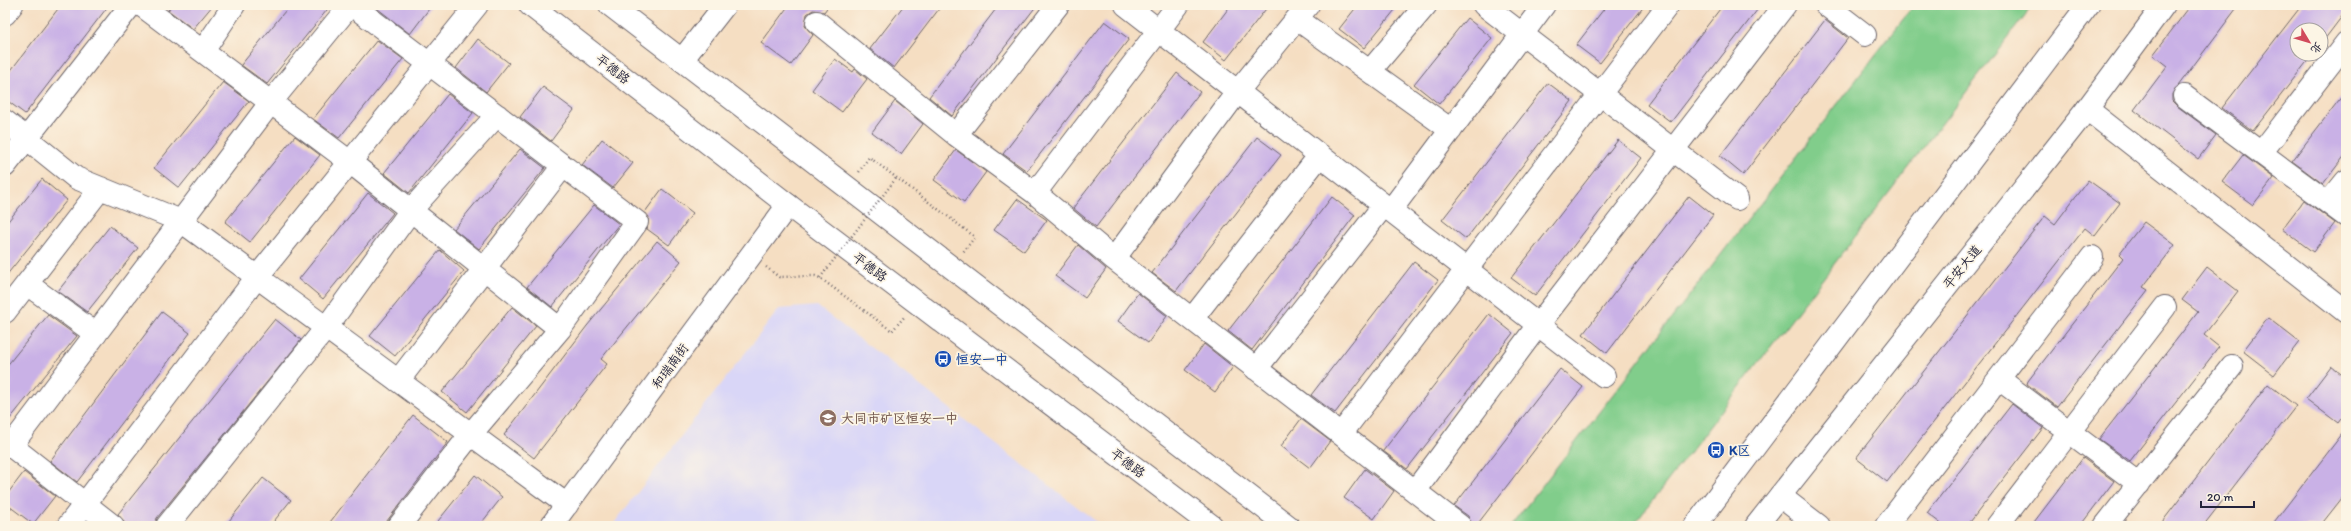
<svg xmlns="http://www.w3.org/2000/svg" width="2351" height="531" font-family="Itim,'LXGW WenKai TC',sans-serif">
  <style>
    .built { fill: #d9d6f7 }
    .green { fill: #81cd8b; stroke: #527863 }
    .building { fill: #c9b1e6 }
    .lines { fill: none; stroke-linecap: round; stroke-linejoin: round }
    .minor-casing { stroke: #6c646a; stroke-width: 24 }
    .major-casing { stroke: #6c646a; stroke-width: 24 }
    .path { stroke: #6c646a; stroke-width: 2.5; stroke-dasharray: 1 3; stroke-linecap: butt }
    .minor { stroke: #fff; stroke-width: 22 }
    .major { stroke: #fff; stroke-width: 22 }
    .path-bridge { stroke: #6c646a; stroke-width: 2.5; stroke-dasharray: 1 3; stroke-linecap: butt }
    .labels { text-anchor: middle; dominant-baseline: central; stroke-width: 3.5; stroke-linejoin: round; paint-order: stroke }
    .street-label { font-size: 13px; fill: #22223b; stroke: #fcf5e5 }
    .transit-label { font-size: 13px; font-weight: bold; fill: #164399; stroke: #fcf5e5; text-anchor: start }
    .education-label { font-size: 13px; font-weight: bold; fill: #785e54; stroke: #fcf5e5; text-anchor: start }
  </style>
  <rect width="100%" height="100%" fill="#fcf5e5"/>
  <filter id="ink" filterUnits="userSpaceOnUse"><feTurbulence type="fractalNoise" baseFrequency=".025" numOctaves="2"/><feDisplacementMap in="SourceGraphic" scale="8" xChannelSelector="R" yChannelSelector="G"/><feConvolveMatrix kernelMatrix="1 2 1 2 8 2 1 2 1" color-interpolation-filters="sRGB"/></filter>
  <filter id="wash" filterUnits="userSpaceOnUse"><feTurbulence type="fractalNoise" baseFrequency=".012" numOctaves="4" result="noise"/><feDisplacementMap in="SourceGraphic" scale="16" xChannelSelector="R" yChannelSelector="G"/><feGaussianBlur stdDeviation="0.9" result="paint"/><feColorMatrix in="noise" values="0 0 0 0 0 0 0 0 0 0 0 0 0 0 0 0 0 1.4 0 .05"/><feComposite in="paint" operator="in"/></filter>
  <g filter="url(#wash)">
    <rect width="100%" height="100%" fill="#f5dec2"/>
    <path class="built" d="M817 306 1102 526H612L779 309Z"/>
    <path class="green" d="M1914 5H2033L1633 526H1511Z"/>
    <g id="blocks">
      <path class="building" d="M61 5H109L25 114 5 99V78Z
        M172 5H213L193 29 168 10Z
        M290 5H331L267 84 241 65Z
        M373 5H432L410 34Z
        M789 5H829L824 12 813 10 807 14 805 26 813 35 791 65 761 43Z
        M904 5H942L894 68 870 49Z
        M999 5H1037L952 116 929 97Z
        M1231 5H1269L1226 60 1203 42Z
        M1358 5H1399L1364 48 1339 29Z
        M1607 5H1645L1600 63 1576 45Z
        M1723 5H1761L1671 122 1647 104Z
        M2191 5H2239L2172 94V101L2177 106 2216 135 2198 159 2134 110 2167 66 2153 55Z
        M2302 5H2346V11L2321 44V30H2297V54H2313L2253 131 2222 108Z
        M1467 18 1492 38 1439 104 1414 84Z
        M1825 20 1848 38 1743 175 1720 156Z
        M1105 21 1129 39 1027 171 1003 154Z
        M478 39 509 63 486 92 456 68Z
        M377 40 403 59 339 138 313 119Z
        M835 59 853 72 855 69 867 79 842 112 812 90Z
        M1177 73 1200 92 1096 227 1073 208Z
        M223 82 249 101 179 188 154 168Z
        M1548 83 1572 101 1466 239 1442 220Z
        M543 87 574 110 551 141 520 117Z
        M2346 91V154L2323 184 2292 161Z
        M448 94 473 113 409 193 384 173Z
        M895 101 923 124 901 154 872 132Z
        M295 136 320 155 250 242 225 222Z
        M1257 137 1281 155 1176 291 1152 273Z
        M602 139 633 163 613 188 582 165Z
        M1618 140 1641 158 1535 296 1511 278Z
        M520 149 545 168 479 249 454 229Z
        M956 150 986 172 964 202 934 180Z
        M2243 155 2274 178 2253 205 2222 182Z
        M42 179 67 200 5 277V225Z
        M2088 180 2120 203 2095 236 2085 228 1887 482 1856 458 2045 216 2055 224Z
        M662 189 693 213 669 245 647 229 649 217 645 212Z
        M368 193 393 213 323 299 299 279Z
        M1689 196 1713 215 1607 353 1583 334Z
        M1332 197 1355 215 1252 350 1228 331Z
        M1017 199 1047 220 1024 251 994 230Z
        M2304 200 2335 223 2313 252 2282 229Z
        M594 205 619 224 552 307 527 287Z
        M2144 222 2175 245 2143 287 2148 290 2057 407 2027 384 2028 381 2123 258 2119 254Z
        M110 226 138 248 87 312 58 291Z
        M657 241 681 261 601 359 607 364 534 458 504 435 587 326Z
        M1078 245 1106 269 1085 298 1055 276Z
        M440 250 464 271 395 356 370 336Z
        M1414 262 1438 280 1335 413 1311 395Z
        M2207 267 2238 291 2204 335 2219 347 2130 461 2099 439 2198 312 2182 300Z
        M1138 293 1167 316 1148 343 1118 321Z
        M512 307 536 326 467 412 442 392Z
        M162 312 190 333 77 482 50 461Z
        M1489 314 1513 333 1407 469 1383 451Z
        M48 315 77 336 5 425V368Z
        M2268 318 2299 342 2274 375 2243 351Z
        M275 319 301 340 157 518 154 526H126L118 514Z
        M1204 344 1233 367 1215 392 1185 370Z
        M2331 366 2346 378V412L2338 423 2306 399Z
        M1560 369 1583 387 1476 526H1472L1468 516 1454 506Z
        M2268 384 2296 406 2203 526H2159Z
        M2012 404 2043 428 1967 526H1944L1927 513Z
        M413 415 448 442 383 526H327Z
        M1301 419 1330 441 1310 468 1281 446Z
        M2346 429V493L2320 526H2271Z
        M2083 458 2114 481 2080 526H2031Z
        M1365 469 1394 491 1374 519 1344 498Z
        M24 472 55 496 33 524 5 503V497Z
        M475 475 502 497 479 526H434Z
        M263 478 291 500 270 526H225Z"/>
    </g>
  </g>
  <g filter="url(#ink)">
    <use href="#blocks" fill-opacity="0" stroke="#6c646a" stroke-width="1"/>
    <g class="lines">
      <defs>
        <path id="minor" d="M141 5 350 162 560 329
          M352 5 637 222 560 329 471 434 399 526
          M1126 5 1604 376
          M1484 5 1737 199
          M1826 5 1865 35
          M5 14 12 5
          M1297 19 1451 130
          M817 22 956 135 1035 193 1114 259 1460 526
          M203 51 234 5
          M682 60 725 5
          M1370 71 1426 5
          M2184 96 2346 216
          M2087 109 2346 312
          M5 121 76 178 181 221 567 505
          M956 135 1058 5
          M2261 153 2346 43
          M5 166 131 5
          M1035 193 1178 5
          M2329 202 2346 181
          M1391 210 1544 5
          M1114 259 1238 91 1308 5
          M27 284 96 334
          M5 312 101 188
          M1192 319 1320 155
          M1256 369 1384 205
          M1999 379 2139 484
          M398 381 563 166
          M1341 434 1668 5
          M5 441 113 526
          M11 446 271 102 350 5
          M1415 491 1538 325 1785 5
          M1780 496 1819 526
          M68 526 257 277 477 5
          M167 526 326 328 411 210 497 115
          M551 526 788 205
          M1886 526 2092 257
          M1997 526 2165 307
          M2105 526 2232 366"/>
        <path id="major" d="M530 5 788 205 1212 526
          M610 5 1288 526
          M1695 526 2088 5
          M1756 526 2087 109 2164 5"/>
      </defs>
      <use href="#minor" class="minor-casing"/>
      <use href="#major" class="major-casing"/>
      <path class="path" d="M859 172 869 157 975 237 963 252
        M766 267 779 277 815 276 820 278 892 331 905 316"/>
      <use href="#minor" class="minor"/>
      <use href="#major" class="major"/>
      <path class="path-bridge" d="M820 278 897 177"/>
    </g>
  </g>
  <defs>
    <symbol id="bus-disc" viewBox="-11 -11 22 22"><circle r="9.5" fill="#1a4fb4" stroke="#fcf5e5"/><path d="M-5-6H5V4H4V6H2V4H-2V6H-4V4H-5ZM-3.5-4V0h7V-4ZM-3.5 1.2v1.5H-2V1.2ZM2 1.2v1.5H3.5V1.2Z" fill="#fff"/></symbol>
    <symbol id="school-disc" viewBox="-11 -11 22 22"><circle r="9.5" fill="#8d6e63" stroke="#fcf5e5"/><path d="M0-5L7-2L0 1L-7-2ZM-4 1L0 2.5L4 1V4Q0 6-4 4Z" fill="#fff"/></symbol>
  </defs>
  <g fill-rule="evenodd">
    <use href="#bus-disc" x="933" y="349" width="20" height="20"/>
    <use href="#school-disc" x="818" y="408" width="20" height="20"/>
    <use href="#bus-disc" x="1706" y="440" width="20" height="20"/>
  </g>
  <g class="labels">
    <g class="street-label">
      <text transform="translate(613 69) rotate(38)">平德路</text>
      <text transform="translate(870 267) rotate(37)">平德路</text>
      <text transform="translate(1962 267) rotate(-51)">平安大道</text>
      <text transform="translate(670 366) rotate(-54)">和瑞南街</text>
      <text transform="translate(1128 463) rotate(37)">平德路</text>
    </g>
    <g class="transit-label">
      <text x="956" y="359">恒安一中</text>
      <text x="1729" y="450">K区</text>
    </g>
    <g class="education-label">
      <text x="841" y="418">大同市矿区恒安一中</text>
    </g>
  </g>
  <rect width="2351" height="531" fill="none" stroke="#fcf5e5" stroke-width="20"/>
  <g transform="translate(2309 42) rotate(128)"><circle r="19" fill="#fcf5e5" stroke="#a5a1a1"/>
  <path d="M0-3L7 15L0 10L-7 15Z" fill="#d1495b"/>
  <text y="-6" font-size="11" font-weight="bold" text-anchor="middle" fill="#22223b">北</text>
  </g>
  <path d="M2201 501v6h53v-6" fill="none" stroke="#22223b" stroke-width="2"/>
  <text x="2207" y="501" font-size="12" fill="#22223b" stroke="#fcf5e5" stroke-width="3" paint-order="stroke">20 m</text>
</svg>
